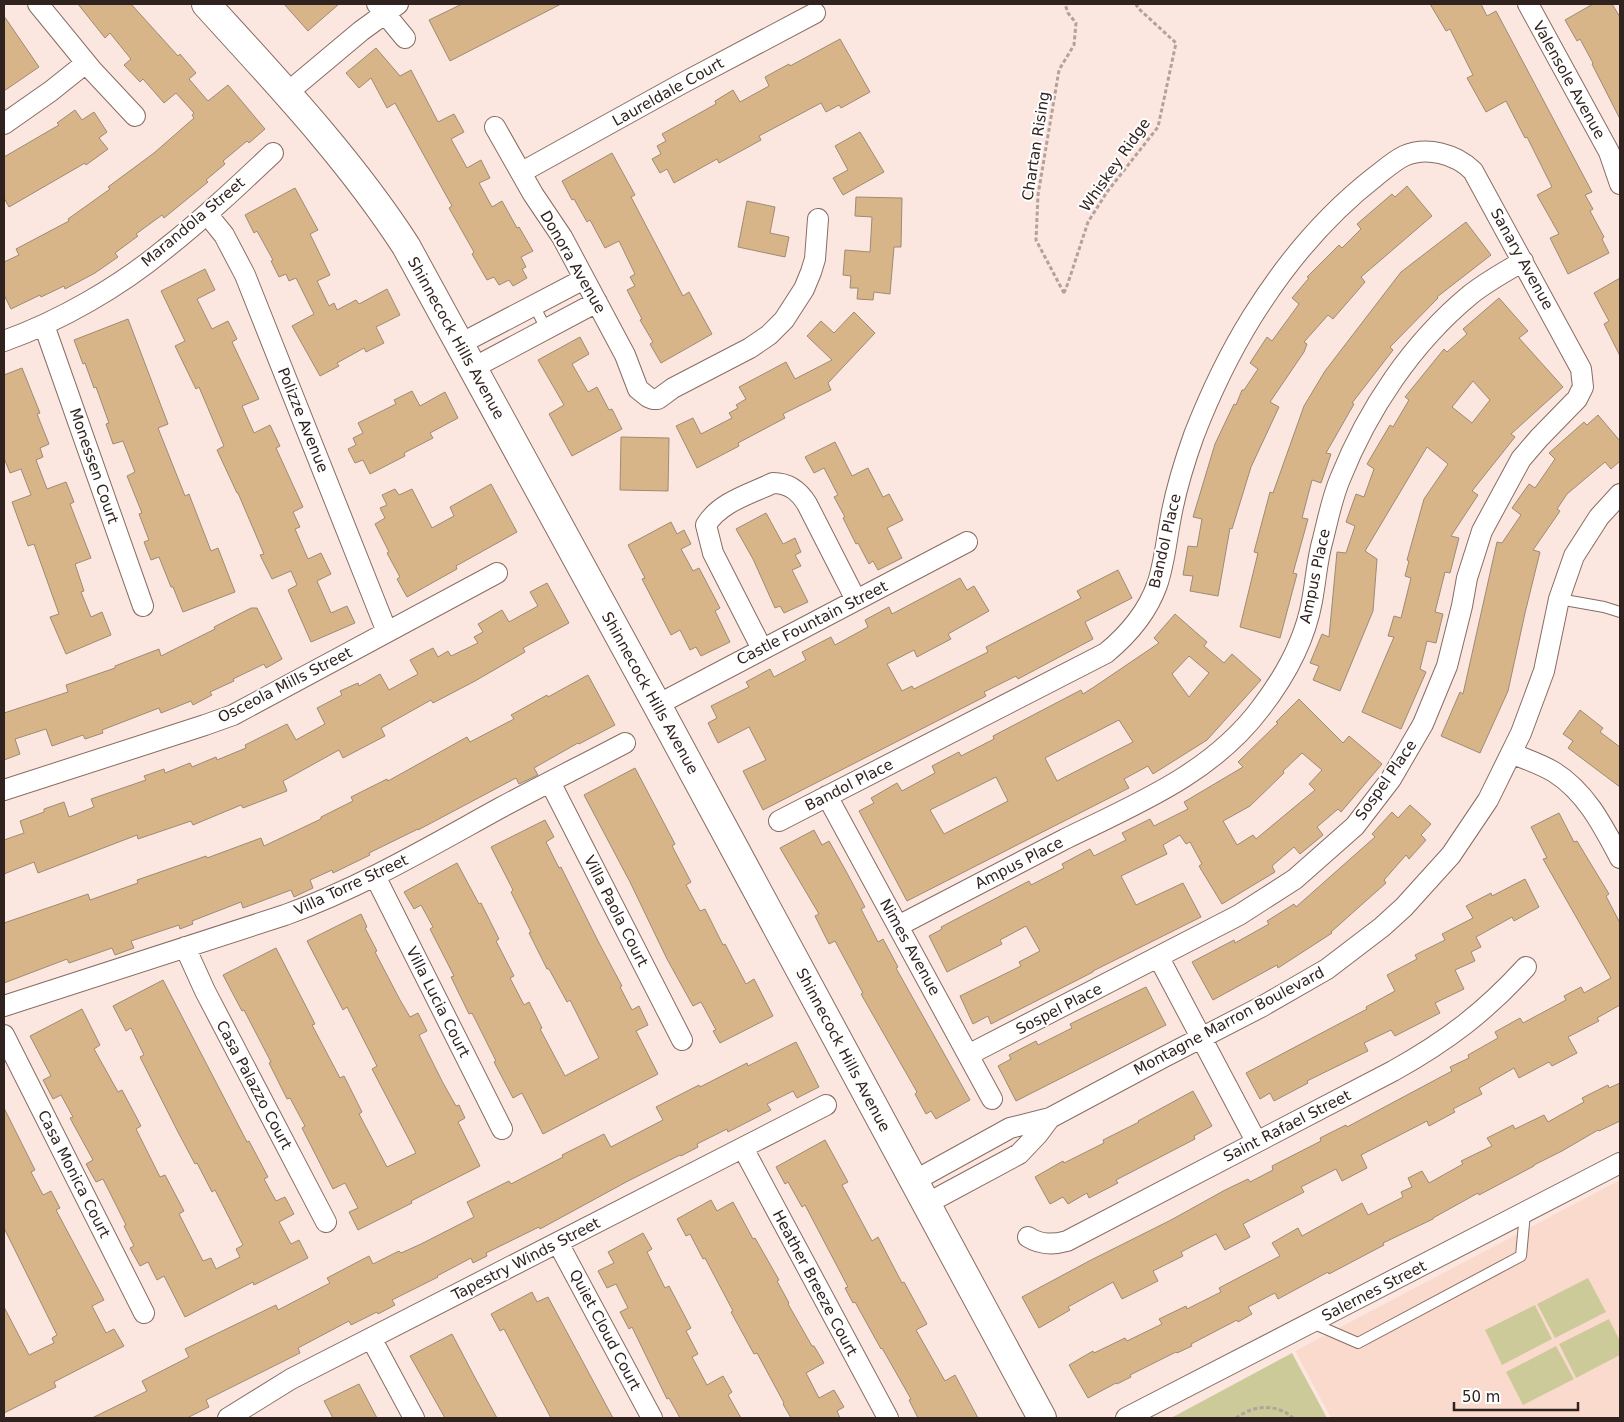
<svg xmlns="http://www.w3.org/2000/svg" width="1624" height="1422" font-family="'DejaVu Sans',sans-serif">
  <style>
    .built { fill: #fbdace }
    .green { fill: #cdca9a }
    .building { fill: #d8b588; stroke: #9e8b74; fill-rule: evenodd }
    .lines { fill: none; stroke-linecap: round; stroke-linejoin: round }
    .lane-casing { stroke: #896c61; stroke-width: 12 }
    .street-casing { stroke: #896c61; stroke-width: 22 }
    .secondary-casing { stroke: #896c61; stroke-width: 30 }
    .path { stroke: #b3a19b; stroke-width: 3; stroke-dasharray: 4 2.5; stroke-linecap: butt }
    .lane { stroke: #fff; stroke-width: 10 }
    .street { stroke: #fff; stroke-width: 20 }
    .secondary { stroke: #fff; stroke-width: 28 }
    .labels { text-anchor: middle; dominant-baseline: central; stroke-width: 4; stroke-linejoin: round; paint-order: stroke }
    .street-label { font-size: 15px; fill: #30231f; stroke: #fff }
  </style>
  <rect width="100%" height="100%" fill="#fce7e0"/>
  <path class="built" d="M1620 1180V1418H1331L1295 1351Z"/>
  <path class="green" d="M1588 1278 1606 1312 1555 1338 1537 1304Z
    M1535 1305 1552 1339 1502 1365 1485 1330Z
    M1609 1319 1620 1341V1355L1576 1378 1559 1344Z
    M1556 1346 1574 1379 1523 1405 1506 1372Z
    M1292 1353 1327 1418H1171Z"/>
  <path class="building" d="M78 4H131L178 56 180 54 196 73 189 79 208 101 228 85 265 129 249 143 247 141 223 161 225 164 206 180 208 182 164 218 162 215 136 234 138 236 115 253 118 257 95 273 65 289 64 286 41 297 40 295 11 309 4 295V262L19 255 16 249 69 221 68 219 110 189 108 187 154 153 194 118 192 115 194 113 176 93 164 103 143 79 140 82 124 65 131 59 110 33 105 38Z
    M284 4H339L308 31Z
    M462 4H561L450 61 429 20Z
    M1430 4H1481L1487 16 1496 11 1592 192 1585 195 1593 209 1590 211 1604 237 1602 239 1609 253 1568 274 1550 238 1559 234 1537 195 1552 187 1527 137 1525 138 1506 101 1486 112 1467 78 1473 75 1450 29 1446 31Z
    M1593 4H1612L1620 17V119L1592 64 1593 63 1580 39 1577 41 1565 20Z
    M4 16 39 67 4 91Z
    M840 39 870 92 841 108 839 105 826 112 821 103 759 136 761 140 719 163 717 159 674 183 667 169 660 173 652 159 661 154 657 146 666 141 662 134 716 104 715 101 733 90 740 102 769 86 765 77 789 64 790 66Z
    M376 48 400 76 411 70 438 122 454 114 464 132 451 139 467 168 481 160 490 178 479 183 492 207 502 201 517 228 519 227 533 251 521 257 526 267 522 269 527 278 513 286 509 280 499 285 494 277 487 280 472 254 474 252 449 208 452 206 395 103 387 108 371 78 359 88 346 73Z
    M75 110 82 120 94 112 107 132 99 138 108 149 86 165 85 163 9 207 4 198V157L59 125 57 123Z
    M860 132 884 172 843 195 833 178 848 170 835 146Z
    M612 153 635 195 631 197 683 296 689 292 712 334 661 363 650 344 653 342 640 320 642 319 627 290 635 286 630 277 635 274 619 241 605 248 590 220 587 222 574 199 572 200 562 181Z
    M1407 186 1432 216 1361 277 1365 282 1333 319 1328 315 1304 342 1307 344 1304 352 1270 402 1279 407 1251 467 1232 529 1230 528 1218 596 1190 591 1193 576 1183 575 1188 546 1197 547 1202 519 1193 517 1215 444 1234 404 1236 405 1242 390H1244L1258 369 1250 363 1267 337 1272 341 1299 304 1292 298 1309 278 1307 277 1339 245 1342 248 1361 229 1357 224 1392 194 1395 197Z
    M295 188 318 230 310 234 330 275 317 281 329 306 334 303 337 310 356 300 359 304 387 289 400 315 376 327 384 343 366 352 364 348 337 363 339 366 320 376 292 326 314 314 296 278 289 281 286 274 279 277 271 261 273 260 257 231 254 233 245 215Z
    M856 197 902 198 901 247H894L890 294 874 292 873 300 857 299 858 288H850L851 276 843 275 845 250 870 252 872 217 855 216Z
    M747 201 775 207 770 233 789 237 785 257 738 247Z
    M1466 222 1491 255 1437 297 1438 298 1390 347 1393 350 1352 403 1354 404 1326 453 1331 454 1321 483 1312 480 1302 518 1308 519 1293 573 1297 574 1280 638 1240 627 1258 553 1254 552 1270 492 1273 493 1304 406 1325 371 1401 272Z
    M205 269 215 290 197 299 212 329 228 321 237 339 232 342 259 399 242 406 254 433 270 425 280 446 276 448 303 507 293 512 300 527 295 529 308 559 321 553 331 574 317 581 331 613 347 606 355 623 311 642 288 590 297 585 291 571 272 579 260 555 264 554 238 493H237L217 450 224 446 199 387 196 389 175 346 185 341 161 291Z
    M1620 278V356L1604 324 1609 321 1594 293Z
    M1499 298 1528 331 1519 338 1563 387 1511 434 1515 437 1472 491 1478 495 1451 536 1459 538 1450 573 1445 572 1435 612 1443 614 1436 643 1427 641 1420 669 1426 672 1401 729 1362 712 1394 637 1388 636 1394 616 1401 618 1411 578 1405 576 1409 561 1407 560 1424 499 1448 464 1427 447 1365 551 1377 559 1373 611 1340 691 1313 680 1319 666 1310 663 1322 634 1329 637 1337 552 1346 553 1355 526 1346 522 1356 494 1364 497 1374 469 1367 464 1390 425 1393 427 1409 400 1405 397 1444 349 1447 352 1467 334 1463 329ZM1473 381 1490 400 1472 423 1452 407Z
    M854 312 875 333 828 383 831 390 783 414 785 418 738 443 739 446 697 468 676 426 693 418 701 434 732 418 729 413 738 408 736 405 746 399 739 387 786 362 795 379 832 360 807 336 821 321 834 333Z
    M128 319 168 424 158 428 185 496 189 494 211 551 218 548 235 592 183 612 173 587H171L159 557 151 560 144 542 149 540 139 514 142 513 127 476 135 472 123 441 113 444 106 424 109 423 96 387 94 388 85 363 83 364 74 340Z
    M580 337 589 354 572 364 588 392 597 387 609 410 612 409 622 429 572 456 549 414 564 405 538 360Z
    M22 368 40 413 37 414 49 444 40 448 43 457 36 460 47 489 66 482 74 502 70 504 91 558 75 564 84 591 81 592 91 617 102 612 111 635 66 654 50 617 59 614 34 544 28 546 12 502 31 495 21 469 10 473 4 458V375Z
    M412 391 420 406 445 392 458 418 430 433 433 438 404 453 405 456 370 474 363 460 355 463 348 449 356 445 353 438 363 433 358 423 396 404 394 400Z
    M1598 415 1620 441V461L1611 469 1605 462 1567 494 1557 509 1560 511 1533 550 1540 552 1525 613 1508 691 1480 753 1441 736 1460 692 1463 694 1497 542 1502 543 1521 515 1512 508 1529 484 1535 488 1555 459 1549 453 1584 422 1587 425Z
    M621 437 669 438 668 491 620 490Z
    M835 442 852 476 868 468 883 497 889 494 903 520 887 528 902 558 878 570 873 561 869 564 858 543 856 544 843 518 845 517 834 497 838 495 824 468 814 473 805 457Z
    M491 484 517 532 456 566 457 569 407 597 397 579 400 577 387 553 389 552 375 524 385 518 380 508 387 505 382 495 395 489 399 495 412 489 432 528 454 516 450 507Z
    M766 513 783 544 795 538 801 552 795 555 801 566 792 570 808 602 784 613 780 606 775 608 753 559 736 529Z
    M671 522 677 534 684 530 691 544 681 549 693 571 699 568 720 608 715 611 730 642 701 656 696 647 690 650 680 630 671 635 642 579 645 578 628 545Z
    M1118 570 1132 598 1085 622 1093 639 1018 679 1016 676 984 692 986 696 763 810 743 771 766 760 749 727 718 743 708 723 717 718 711 706 749 687 746 682 770 669 774 677 806 660 802 652 831 637 835 645 868 627 865 620 889 607 892 614 960 578 967 590 974 586 989 611 948 634 951 639 932 649 917 657 914 650 887 664 902 691 912 686 914 689 988 652 986 647 1081 598 1077 591Z
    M547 583 569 623 523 648 525 652 475 681 433 703 431 700 381 728 385 736 343 758 339 750 283 781 287 791 243 808 241 805 193 825 191 821 138 839 137 835 38 873 34 862 4 874V840L24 833 20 821 44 812V809L64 802 69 817 94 807 91 799 146 780 144 776 164 769 165 773 190 763 192 767 216 757 217 760 246 748 245 745 287 724 296 740 325 724 317 708 342 695 340 691 358 683 359 686 380 674 389 690 418 674 410 660 433 648 438 657 448 651 451 656 478 643 474 637 483 632 478 624 502 610 509 622 538 606 530 592Z
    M251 608H257L282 659 266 668 264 664 233 679 234 681 210 692 212 695 193 705 191 701 161 713 159 708 102 730 103 733 85 739 83 735 52 746 46 729 15 739 20 754 4 760V713L68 692 66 685 115 668V666L159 649 161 656 215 629 214 627Z
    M1175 614 1207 642 1204 646 1224 663 1232 654 1261 680 1207 740 1153 774 1148 766 1124 779 1129 788 907 901 859 811 874 803 871 798 897 783 902 791 935 773 932 766 959 752 961 756 994 739 993 736 1081 690 1083 694 1094 687 1159 643 1154 638ZM1189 656 1209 673 1189 697 1172 674ZM1119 720 1133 742 1057 781 1045 758ZM996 777 1008 801 944 834 930 810Z
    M588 675 615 725 579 744 578 743 534 768 538 775 519 784 516 778 418 830V829L369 853 370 855 333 873 332 870 310 880 313 888 294 897 291 890 243 908 241 902 192 921 193 924 180 929 179 925 131 941 134 948 115 955 112 948 69 963 67 959 4 983V923L88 894 90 900 138 883 137 880 206 856 207 858 261 838 264 846 321 819V817L353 801 351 797 387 779 388 781 467 737 470 742 514 719 511 715 547 695 548 697Z
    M1299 699 1343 743 1349 736 1382 764 1341 812 1338 809 1317 827 1323 835 1300 854 1294 847 1272 866 1275 872 1222 904 1199 866 1202 864 1190 842 1186 844 1180 835 1163 845 1167 854 1121 876 1136 905 1183 883 1201 917 1093 971V972L991 1024 988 1016 973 1024 960 996 1021 966 1019 962 1040 951 1026 926 1000 940 1002 944 947 972 929 936 942 929 941 927 1029 881 1031 885 1064 868 1062 864 1090 849 1094 856 1126 840 1122 833 1150 819 1154 826 1188 809 1184 802 1243 767 1238 762 1278 723 1276 722ZM1302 753 1322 770 1309 784 1315 790 1256 839 1253 835 1237 845 1223 821 1250 806 1284 773 1283 771Z
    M1580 710 1603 728 1600 732 1620 747V787L1568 748 1573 741 1563 734Z
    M635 768 675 844 672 846 691 882 686 885 700 911 705 909 723 945 725 944 746 984 754 979 773 1016 720 1043 713 1031 716 1030 701 1002 693 1006 667 959 630 882 584 795Z
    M1410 805 1431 824 1421 835 1426 840 1409 859 1406 855 1384 880 1386 883 1331 932 1332 933 1278 968 1277 965 1213 1000 1192 962 1234 940 1235 943 1269 924 1267 921 1294 904 1296 907 1375 837 1372 834 1392 812 1398 818Z
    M1559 813 1574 842 1577 841 1609 894 1606 896 1620 923V1005L1597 1018 1599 1021 1568 1037 1577 1053 1552 1066 1549 1062 1519 1078 1514 1068 1479 1088 1482 1094 1453 1109 1455 1112 1429 1126 1427 1121 1361 1155 1367 1168 1342 1181 1336 1169 1301 1187 1304 1192 1243 1224 1250 1237 1225 1250 1216 1234 1181 1252 1183 1256 1153 1271 1158 1281 1122 1299 1113 1282 1068 1307 1070 1310 1039 1328 1022 1297 1091 1260 1171 1220 1225 1190 1248 1179 1250 1182 1273 1170 1272 1166 1321 1141 1320 1138 1346 1125 1347 1127 1452 1071 1450 1067 1469 1058 1468 1055 1498 1038 1495 1032 1520 1018 1523 1023 1566 1000 1564 996 1581 987 1584 993 1611 978 1543 859 1547 858 1531 827Z
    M545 820 554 837 546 842 559 868 561 867 599 943 622 986 620 987 632 1010 639 1006 648 1025 636 1031 658 1074 543 1134 522 1093 513 1098 494 1062 496 1061 472 1013 469 1014 451 977 454 976 430 929 433 927 421 905 414 909 404 892 457 863 479 904 481 903 499 939 496 941 514 976 510 978 524 1005 529 1002 542 1028 540 1029 565 1076 599 1058 570 1000 567 1002 549 969H547L529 933 531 932 511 892 513 890 491 847Z
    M814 830 822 845 829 841 847 873 865 907 861 909 878 942 883 939 898 967 896 968 970 1100 936 1119 931 1111 926 1114 915 1094 917 1092 861 994 863 993 835 941 829 944 815 916 819 914 780 848Z
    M1525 879 1539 907 1514 921 1512 917 1476 937 1481 947 1471 952 1475 961 1455 970 1464 989 1435 1003 1440 1013 1395 1036 1391 1030 1364 1043 1368 1051 1307 1081 1308 1083 1274 1101 1270 1093 1260 1099 1246 1073 1367 1009 1366 1007 1395 991 1387 975 1417 959 1415 955 1445 940 1442 934 1473 918 1466 906 1491 893 1492 896Z
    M361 914 367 927 365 928 377 951 375 952 400 1000 410 1017 418 1013 427 1031 419 1035 443 1083 456 1106 459 1105 465 1118 458 1122 480 1166 411 1201 412 1203 358 1230 349 1212 358 1208 345 1183 333 1189 302 1128 305 1126 290 1098 287 1099 269 1063 271 1062 244 1010 242 1011 223 975 276 948 315 1024 312 1025 340 1078 344 1076 362 1112 359 1114 387 1167 416 1153 372 1069 377 1066 347 1007 343 1010 307 941Z
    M163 980 247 1142 249 1141 268 1177 264 1179 276 1201 285 1197 294 1214 279 1222 291 1244 299 1240 308 1258 254 1285 253 1282 185 1317 164 1276 157 1280 148 1262 140 1266 130 1248 134 1246 124 1226 126 1225 103 1179 96 1182 86 1164 93 1160 70 1118 73 1117 61 1095 53 1099 43 1080 51 1076 30 1036 82 1009 100 1045 94 1049 118 1092 122 1090 141 1126 136 1129 160 1177 165 1175 184 1211 179 1214 203 1261 211 1258 216 1269 240 1257 236 1249 243 1245 215 1190 212 1192 197 1163 195 1164 178 1132 140 1057 144 1055 131 1028 126 1031 113 1006Z
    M1146 987 1166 1025 1016 1101 998 1066 1011 1059 1009 1055 1036 1041 1038 1045 1072 1028 1070 1024Z
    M796 1042 819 1087 797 1098 793 1091 767 1104 771 1110 728 1132 727 1129 697 1144 698 1147 681 1156 680 1155 628 1181 540 1229 539 1227 486 1253 487 1256 473 1263 471 1258 437 1276 438 1277 392 1300 395 1305 378 1314 377 1312 351 1325 349 1321 298 1348 300 1353 206 1400 209 1407 187 1418H92L147 1391 142 1381 189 1357 185 1349 276 1305 278 1310 330 1283 327 1278 369 1256 373 1264 399 1251 401 1253 421 1244 474 1217 467 1202 509 1181 511 1184 563 1157 562 1155 604 1134 611 1147 663 1120 656 1107 699 1085 700 1087 747 1063 748 1066Z
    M1620 1083V1121L1599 1131 1598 1130 1562 1151 1534 1165V1166L1479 1195 1478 1193 1433 1218V1219L1383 1243 1384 1245 1329 1274 1328 1272 1278 1299 1275 1293 1248 1307 1252 1314 1238 1322 1237 1320 1191 1344 1192 1346 1177 1353 1176 1352 1130 1375 1131 1377 1117 1384 1116 1383 1088 1398 1069 1365 1093 1351 1094 1353 1125 1338 1127 1341 1162 1324 1159 1319 1186 1306 1187 1309 1221 1292 1219 1288 1280 1256 1272 1243 1298 1228 1302 1236 1362 1203 1368 1215 1403 1197 1401 1192 1412 1187 1408 1178 1422 1171 1429 1183 1463 1164 1461 1161 1492 1146 1487 1138 1513 1125 1515 1129 1544 1115 1548 1122 1584 1102 1582 1098 1608 1085 1609 1088Z
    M1193 1091 1212 1126 1194 1136 1195 1139 1116 1180 1118 1183 1089 1198 1087 1193 1068 1204 1063 1197 1050 1204 1035 1177 1063 1161 1064 1163 1104 1143 1103 1140 1139 1122 1138 1121Z
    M4 1108 35 1170 31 1172 43 1195 51 1191 60 1208 56 1210 104 1300 92 1306 106 1333 114 1329 124 1346 54 1382 56 1387 4 1413V1307L29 1355 54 1343 52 1338 57 1335 4 1228Z
    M825 1140 848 1182 842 1185 872 1241 878 1237 902 1283 904 1282 927 1324 916 1330 945 1381 955 1375 978 1418H918L909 1400 911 1399 882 1348 881 1349 855 1302 853 1303 845 1288 848 1287 805 1205 802 1207 788 1182 785 1184 776 1167Z
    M711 1200 717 1211 733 1202 753 1239 755 1238 779 1280 777 1281 789 1303 788 1304 812 1346H814L824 1363 806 1373 819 1398 834 1390 844 1407 837 1411 840 1418H791L783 1404 784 1403 757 1353 754 1354 731 1312 733 1311 705 1258 703 1259 690 1234 686 1236 677 1219Z
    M643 1233 652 1249 647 1252 665 1288 669 1286 691 1328 686 1331 698 1354 692 1357 707 1385 723 1376 732 1392 728 1395 741 1418H680L669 1398 667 1399 632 1327 629 1329 620 1312 628 1308 616 1284 607 1288 598 1271 614 1263 608 1252Z
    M532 1292 537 1302 548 1297 613 1418H551L504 1329 500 1331 491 1314Z
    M452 1334 473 1374 497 1418H445L410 1356Z
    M359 1384 377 1418H333L324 1401Z"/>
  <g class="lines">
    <defs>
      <path id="lane" d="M534 305 546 329
        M1559 599 1604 607 1620 612
        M1312 1323 1358 1343 1521 1256 1525 1213"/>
      <path id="street" d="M38 4 92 70 135 116
        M377 4 405 38
        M1528 4 1609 152 1620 184
        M287 93 361 31 398 4
        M4 124 51 91 86 63
        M495 127 533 194 562 237 625 355 638 389 648 397 653 399H658L673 388 750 348 769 335 784 320 804 289 811 272 815 259 818 219
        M522 172 681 84 815 13
        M207 214 224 235 245 275 387 632
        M44 325 143 606
        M4 341C60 321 119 287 165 249 203 219 238 186 273 153
        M460 344 584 279
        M473 368 597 302
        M762 649 713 553 706 525C720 502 750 494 773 483 789 483 799 491 807 504L856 600
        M657 705 967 542
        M1511 753C1525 759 1541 764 1554 772 1586 792 1603 826 1620 858
        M550 782 682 1040
        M4 790 205 725 233 715 497 573
        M827 796 992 1099
        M779 821 1106 653C1129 634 1147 613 1157 585 1164 565 1166 543 1170 522 1175 492 1184 463 1194 435 1210 394 1229 354 1252 317 1285 264 1327 214 1376 176 1385 169 1394 161 1404 156 1427 146 1456 154 1473 171L1581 369 1583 387 1577 399 1539 438 1521 459 1482 531 1467 578 1462 606 1447 666 1423 724 1391 779 1355 826 1295 879 1239 915 968 1055
        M375 876 502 1129
        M898 926C954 897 1009 868 1065 839 1136 804 1211 774 1260 709 1284 678 1305 640 1312 601 1316 580 1317 559 1323 539 1328 519 1332 498 1340 479 1368 409 1412 343 1470 295 1486 282 1505 272 1523 261
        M185 947 205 991 326 1222
        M1159 958 1256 1141
        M4 1006 285 915C360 888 429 847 500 808 541 786 583 765 625 743
        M4 1035 144 1313
        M743 1148 888 1418
        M914 1181 1010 1128 1050 1118 1164 1057 1261 1007 1327 969 1382 927 1404 907 1451 855 1488 800 1521 733 1544 671 1559 599 1574 556 1599 517 1620 494
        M926 1204 1019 1154 1038 1134 1050 1118
        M1028 1237C1041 1245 1053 1245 1067 1241L1393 1071C1447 1041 1485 1012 1526 967
        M558 1243 652 1418
        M371 1338 414 1418
        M228 1418 291 1379 826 1105
        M1126 1418 1620 1163"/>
      <path id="secondary" d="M206 4C277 82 349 158 406 246L657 705 1042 1418"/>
    </defs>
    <use href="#lane" class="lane-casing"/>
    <use href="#street" class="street-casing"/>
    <use href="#secondary" class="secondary-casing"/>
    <path class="path" d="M1064 293 1068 283 1088 222 1107 192 1158 127 1176 43 1138 8 1136 4
      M1064 293 1036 240 1038 195 1059 70 1074 45 1076 23 1068 13 1065 4
      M1236 1418C1253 1405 1277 1403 1293 1418"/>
    <use href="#lane" class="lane"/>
    <use href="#street" class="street"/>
    <use href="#secondary" class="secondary"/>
  </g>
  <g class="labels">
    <g class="street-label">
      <text transform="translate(1569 80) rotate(61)">Valensole Avenue</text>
      <text transform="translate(668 92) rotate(-29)">Laureldale Court</text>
      <text transform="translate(1036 146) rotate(-81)">Chartan Rising</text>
      <text transform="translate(1115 165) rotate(-55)">Whiskey Ridge</text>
      <text transform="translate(193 222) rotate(-40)">Marandola Street</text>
      <text transform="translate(1522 259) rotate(61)">Sanary Avenue</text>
      <text transform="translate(573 262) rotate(60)">Donora Avenue</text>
      <text transform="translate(456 338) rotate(61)">Shinnecock Hills Avenue</text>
      <text transform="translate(303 420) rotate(68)">Polizze Avenue</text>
      <text transform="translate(94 466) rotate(71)">Monessen Court</text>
      <text transform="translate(1165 541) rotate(-77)">Bandol Place</text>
      <text transform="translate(1315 576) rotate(-78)">Ampus Place</text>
      <text transform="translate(812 623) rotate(-27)">Castle Fountain Street</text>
      <text transform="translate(285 685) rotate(-27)">Osceola Mills Street</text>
      <text transform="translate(650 693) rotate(61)">Shinnecock Hills Avenue</text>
      <text transform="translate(1386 780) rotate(-55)">Sospel Place</text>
      <text transform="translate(849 785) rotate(-27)">Bandol Place</text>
      <text transform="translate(1019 863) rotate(-27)">Ampus Place</text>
      <text transform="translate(351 885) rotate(-25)">Villa Torre Street</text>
      <text transform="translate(616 911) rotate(63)">Villa Paola Court</text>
      <text transform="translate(910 947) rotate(61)">Nimes Avenue</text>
      <text transform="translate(438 1002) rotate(63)">Villa Lucia Court</text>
      <text transform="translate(1059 1009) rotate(-27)">Sospel Place</text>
      <text transform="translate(1229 1021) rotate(-28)">Montagne Marron Boulevard</text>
      <text transform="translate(843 1050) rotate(62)">Shinnecock Hills Avenue</text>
      <text transform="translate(254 1085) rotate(62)">Casa Palazzo Court</text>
      <text transform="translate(1287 1126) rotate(-27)">Saint Rafael Street</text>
      <text transform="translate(74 1174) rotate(63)">Casa Monica Court</text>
      <text transform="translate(526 1259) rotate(-27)">Tapestry Winds Street</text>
      <text transform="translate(815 1283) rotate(62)">Heather Breeze Court</text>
      <text transform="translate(1374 1291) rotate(-27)">Salernes Street</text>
      <text transform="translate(605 1330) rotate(62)">Quiet Cloud Court</text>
    </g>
  </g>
  <rect width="1624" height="1422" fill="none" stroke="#30231f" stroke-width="10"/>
  <path d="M1454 1402v8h124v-8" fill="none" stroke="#30231f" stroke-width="2.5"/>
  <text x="1462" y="1402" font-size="15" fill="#30231f" stroke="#ffffff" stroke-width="4" paint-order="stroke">50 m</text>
</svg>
